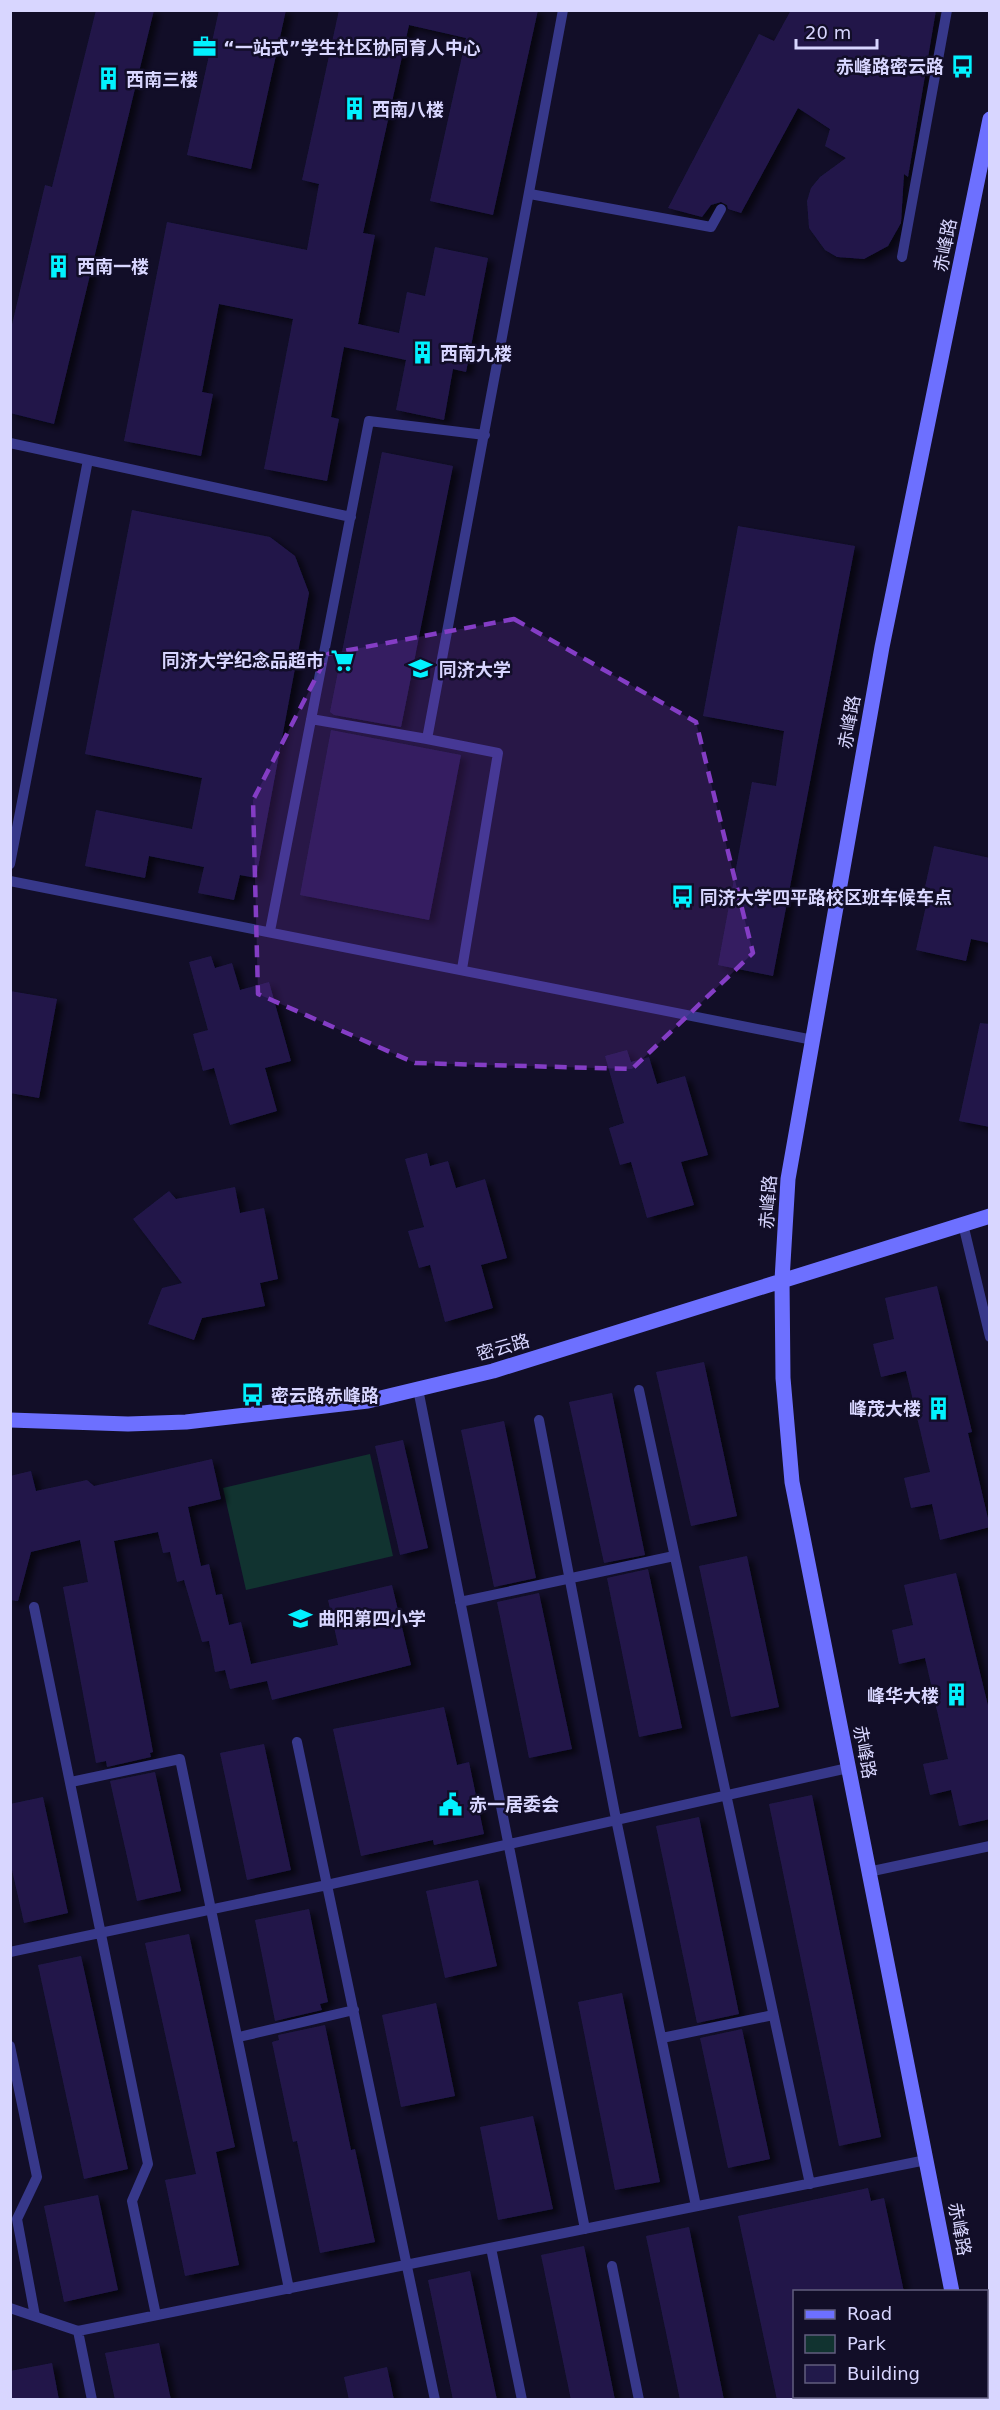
<svg xmlns="http://www.w3.org/2000/svg" width="1000" height="2410" font-family="'DejaVu Sans','Noto Sans SC',sans-serif">
  <style>
    .green { fill: #113330 }
    .building { fill: #21194a; filter: url(#shadow) }
    .lines { fill: none; stroke-linecap: round; stroke-linejoin: round }
    .lane { stroke: #37388a; stroke-width: 10 }
    .secondary { stroke: #6d70ff; stroke-width: 15 }
    .marked { fill: #843dc5; fill-opacity: 0.2; stroke: #843dc5; stroke-width: 4.5; stroke-dasharray: 12 8; stroke-linejoin: round }
    .labels { text-anchor: middle; dominant-baseline: central; stroke-width: 5; stroke-linejoin: round; paint-order: stroke }
    .poi-label { font-size: 18px; font-weight: bold; fill: #d8d6ff; stroke: #120e28; text-anchor: start }
    .street-label { font-size: 18px; fill: #d8d6ff; stroke: #120e28 }
  </style>
  <defs>
    <filter id="shadow"><feDropShadow dx="6" dy="4" stdDeviation="3" flood-color="#0009"/></filter>
  </defs>
  <rect width="100%" height="100%" fill="#120e28"/>
  <path class="green" d="M370 1454 393 1556 246 1590 223 1488Z"/>
  <path class="building" d="M96 10H154L54 424 10 413V333L45 185 52 187Z
    M219 10H286L251 169 187 155Z
    M339 10H538L493 215 430 201 466 38 409 25 363 233 375 235 358 324 399 333 407 292 425 296 435 247 488 258 466 372 453 369 444 420 396 410 406 360 344 347 331 417 339 419 327 481 264 469 293 319 219 304 202 392 213 394 201 456 124 441 167 222 307 250 319 184 302 180Z
    M791 10H936L908 177 904 174 901 223 888 246 864 259 837 257 825 250 809 228 807 201 811 188 820 177 846 158 825 146 830 129 798 108 741 213 728 209 727 205 721 202 711 205 702 217 668 208 759 34 774 41Z
    M382 452 453 466 401 727 334 715 330 712Z
    M132 510 270 537 295 556 309 593 256 878 240 875 234 900 198 893 204 867 149 856 145 878 85 866 96 810 192 829 202 778 85 754Z
    M738 526 855 546 773 976 718 965 752 782 776 786 784 731 703 716Z
    M331 730 461 755 429 920 300 895Z
    M934 846 990 858V943L971 939 966 961 916 950 930 888 925 887Z
    M211 956 215 968 232 963 240 990 269 982 291 1061 265 1068 277 1111 230 1125 214 1068 203 1071 193 1034 208 1030 189 962Z
    M10 991 57 999 39 1098 10 1093Z
    M980 1023 990 1024V1127L959 1121Z
    M627 1050 631 1062 649 1057 657 1084 685 1076 708 1155 681 1162 694 1205 647 1218 631 1162 620 1165 609 1128 624 1123 605 1056Z
    M427 1153 430 1166 448 1161 456 1188 485 1179 507 1258 481 1265 493 1308 445 1322 430 1265 419 1268 408 1231 424 1227 405 1159Z
    M235 1187 240 1213 264 1208 278 1279 260 1283 265 1306 202 1318 194 1340 148 1324 162 1288 182 1283 133 1219 169 1191 176 1199Z
    M937 1286 972 1432 968 1433 990 1527 940 1540 932 1504 911 1508 904 1478 930 1472 906 1371 881 1377 873 1344 894 1339 885 1298Z
    M704 1362 737 1516 691 1526 656 1372Z
    M612 1393 645 1555 604 1563 569 1402Z
    M504 1421 536 1578 494 1587 461 1430Z
    M403 1440 428 1548 400 1555 375 1446Z
    M212 1459 221 1499 188 1507 201 1566 209 1564 216 1595 222 1594 229 1625 241 1622 251 1664 338 1645 328 1600 392 1585 411 1665 272 1700 267 1681 230 1689 225 1670 215 1672 209 1641 202 1642 184 1580 177 1582 170 1552 163 1553 158 1532 114 1541 153 1752 150 1753 151 1757 107 1767 106 1761 96 1763 63 1587 88 1582 80 1540 31 1552 18 1601 10 1600V1476L31 1471 36 1491 87 1480 94 1486Z
    M747 1556 779 1707 731 1717 699 1566Z
    M648 1569 682 1728 639 1737 607 1578Z
    M956 1573 990 1714V1819L959 1826 951 1790 930 1795 923 1764 948 1759 925 1658 899 1664 892 1630 913 1625 904 1585Z
    M539 1593 572 1749 529 1758 497 1602Z
    M444 1707 457 1765 469 1762 484 1834 434 1845 433 1840 361 1856 333 1729Z
    M264 1744 291 1870 247 1880 220 1753Z
    M155 1772 181 1891 137 1901 110 1781Z
    M812 1795 881 2137 839 2146 769 1804Z
    M43 1797 68 1913 24 1923 10 1861V1804Z
    M699 1817 739 2014 697 2023 656 1826Z
    M478 1880 497 1966 445 1978 426 1891Z
    M309 1909 328 2002 320 2004 322 2010 275 2021 255 1920Z
    M189 1934 235 2147 216 2152 239 2265 185 2276 165 2180 196 2174 145 1943Z
    M81 1956 128 2169 84 2179 38 1965Z
    M622 1993 660 2182 615 2190 578 2002Z
    M436 2003 455 2096 401 2107 382 2015Z
    M325 2025 351 2150 355 2149 375 2242 320 2253 297 2141 293 2142 272 2042 279 2040 278 2035Z
    M742 2029 770 2159 728 2168 700 2038Z
    M533 2116 553 2209 498 2220 480 2127Z
    M868 2188 871 2201 884 2198 904 2292H795V2400H777L738 2216Z
    M98 2195 118 2290 64 2302 44 2206Z
    M689 2227 724 2400H680L646 2236Z
    M584 2246 615 2400H571L541 2255Z
    M470 2271 497 2400H453L428 2280Z
    M159 2343 171 2400H115L105 2353Z
    M52 2363 59 2400H10V2371Z
    M387 2367 394 2400H349L344 2377Z"/>
  <g class="lines">
    <path class="lane" d="M530 194 711 227 721 209
      M902 257 947 10
      M10 443 351 517
      M311 719 427 739
      M10 864 88 460
      M10 881 813 1040
      M270 931 369 421 485 435
      M462 969 498 753 427 739 563 10
      M963 1224 990 1337
      M418 1389 585 2229
      M639 1390 810 2184
      M539 1420 616 1819 696 2206
      M460 1602 674 1556
      M34 1607 148 2164 132 2201 156 2315
      M297 1742 435 2400
      M71 1782 180 1759 289 2289
      M868 1872 990 1846
      M10 1952 327 1885 848 1768
      M239 2037 354 2010
      M662 2038 773 2015
      M10 2046 37 2177 17 2219 35 2316
      M491 2248 522 2400
      M612 2266 639 2400
      M10 2308 78 2331
      M986 2339 990 2338
      M986 2392 990 2391
      M92 2400 78 2331 926 2160"/>
    <path class="secondary" d="M10 1420 128 1424 186 1422 368 1401 493 1371 990 1216
      M952 2292 792 1482 783 1378 782 1280 788 1179 882 647 990 119
      M973 2396V2400"/>
  </g>
  <path class="marked" d="M514 619 696 722 753 953 632 1069 415 1063 258 994 253 800 328 654Z"/>
  <defs>
    <symbol id="office-bare" viewBox="-9 -9 18 18"><path d="M-6-3h4V-5.5h4V-3h4V5H-6ZM-1-4.5V-3h2v-1.5ZM-6 0V1H6V0Z" fill="#02f2ff" stroke="#120e28" stroke-width="2.5" paint-order="stroke"/></symbol>
    <symbol id="bus-bare" viewBox="-9 -9 18 18"><path d="M-5-6H5V4H4V6H2V4H-2V6H-4V4H-5ZM-3.5-4V0h7V-4ZM-3.5 1.2v1.5H-2V1.2ZM2 1.2v1.5H3.5V1.2Z" fill="#02f2ff" stroke="#120e28" stroke-width="2.5" paint-order="stroke"/></symbol>
    <symbol id="building-bare" viewBox="-9 -9 18 18"><path d="M-4-6H4V6H1V3H-1V6H-4ZM-2.5-4.3h1.7v1.8h-1.7ZM.8-4.3h1.7v1.8H.8ZM-2.5-1h1.7V.8h-1.7ZM.8-1h1.7V.8H.8Z" fill="#02f2ff" stroke="#120e28" stroke-width="2.5" paint-order="stroke"/></symbol>
    <symbol id="supermarket-bare" viewBox="-9 -9 18 18"><path d="M-6-5.5h2.5l.6 2H6L4.5 2H-2.5L-4.4-4H-6ZM-1.5 3.2a1.3 1.3 0 1 0 .1 0ZM3 3.2a1.3 1.3 0 1 0 .1 0Z" fill="#02f2ff" stroke="#120e28" stroke-width="2.5" paint-order="stroke"/></symbol>
    <symbol id="university-bare" viewBox="-9 -9 18 18"><path d="M0-5L7-2L0 1L-7-2ZM-4 1L0 2.5L4 1V4Q0 6-4 4Z" fill="#02f2ff" stroke="#120e28" stroke-width="2.5" paint-order="stroke"/></symbol>
    <symbol id="school-bare" viewBox="-9 -9 18 18"><path d="M0-5L7-2L0 1L-7-2ZM-4 1L0 2.5L4 1V4Q0 6-4 4Z" fill="#02f2ff" stroke="#120e28" stroke-width="2.5" paint-order="stroke"/></symbol>
    <symbol id="civic-bare" viewBox="-9 -9 18 18"><path d="M-.6-6.5H3V-4.5H.6V-3L4-1V1h2V6H-6V1h2V-1L-.6-3ZM-1.2 2.5V6h2.4V2.5Z" fill="#02f2ff" stroke="#120e28" stroke-width="2.5" paint-order="stroke"/></symbol>
  </defs>
  <g fill-rule="evenodd">
    <use href="#office-bare" x="188" y="30" width="33" height="33"/>
    <use href="#bus-bare" x="946" y="50" width="33" height="33"/>
    <use href="#building-bare" x="92" y="62" width="33" height="33"/>
    <use href="#building-bare" x="338" y="92" width="33" height="33"/>
    <use href="#building-bare" x="42" y="250" width="33" height="33"/>
    <use href="#building-bare" x="406" y="336" width="33" height="33"/>
    <use href="#supermarket-bare" x="326" y="644" width="33" height="33"/>
    <use href="#university-bare" x="404" y="652" width="33" height="33"/>
    <use href="#bus-bare" x="666" y="880" width="33" height="33"/>
    <use href="#bus-bare" x="236" y="1378" width="33" height="33"/>
    <use href="#building-bare" x="922" y="1392" width="33" height="33"/>
    <use href="#school-bare" x="284" y="1602" width="33" height="33"/>
    <use href="#building-bare" x="940" y="1678" width="33" height="33"/>
    <use href="#civic-bare" x="434" y="1788" width="33" height="33"/>
  </g>
  <g class="labels">
    <g class="poi-label">
      <text x="223" y="47">“一站式”学生社区协同育人中心</text>
      <text x="944" y="66" text-anchor="end">赤峰路密云路</text>
      <text x="126" y="79">西南三楼</text>
      <text x="372" y="109">西南八楼</text>
      <text x="77" y="266">西南一楼</text>
      <text x="440" y="353">西南九楼</text>
      <text x="324" y="660" text-anchor="end">同济大学纪念品超市</text>
      <text x="439" y="669">同济大学</text>
      <text x="700" y="897">同济大学四平路校区班车候车点</text>
      <text x="271" y="1395">密云路赤峰路</text>
      <text x="921" y="1408" text-anchor="end">峰茂大楼</text>
      <text x="318" y="1618">曲阳第四小学</text>
      <text x="939" y="1695" text-anchor="end">峰华大楼</text>
      <text x="469" y="1804">赤一居委会</text>
    </g>
    <g class="street-label">
      <text transform="translate(945 245) rotate(-79)">赤峰路</text>
      <text transform="translate(849 722) rotate(-80)">赤峰路</text>
      <text transform="translate(768 1202) rotate(-86)">赤峰路</text>
      <text transform="translate(503 1347) rotate(-16)">密云路</text>
      <text transform="translate(865 1752) rotate(79)">赤峰路</text>
      <text transform="translate(960 2229) rotate(79)">赤峰路</text>
    </g>
  </g>
  <rect width="1000" height="2410" fill="none" stroke="#d8d6ff" stroke-width="24"/>
  <rect x="793" y="2290" width="195" height="108" fill="#120e28" stroke="#615e7e" stroke-width="1.5"/>
  <rect x="805" y="2310" width="30" height="9" fill="#6d70ff" stroke="#615e7e" stroke-width="1.5"/>
  <text x="847" y="2320" font-size="18" fill="#d8d6ff">Road</text>
  <rect x="805" y="2335" width="30" height="18" fill="#113330" stroke="#615e7e" stroke-width="1.5"/>
  <text x="847" y="2350" font-size="18" fill="#d8d6ff">Park</text>
  <rect x="805" y="2365" width="30" height="18" fill="#21194a" stroke="#615e7e" stroke-width="1.5"/>
  <text x="847" y="2380" font-size="18" fill="#d8d6ff">Building</text>
  <path d="M796 39v9h81v-9" fill="none" stroke="#d8d6ff" stroke-width="3"/>
  <text x="805" y="39" font-size="18" fill="#d8d6ff" stroke="#120e28" stroke-width="4.5" paint-order="stroke">20 m</text>
</svg>
